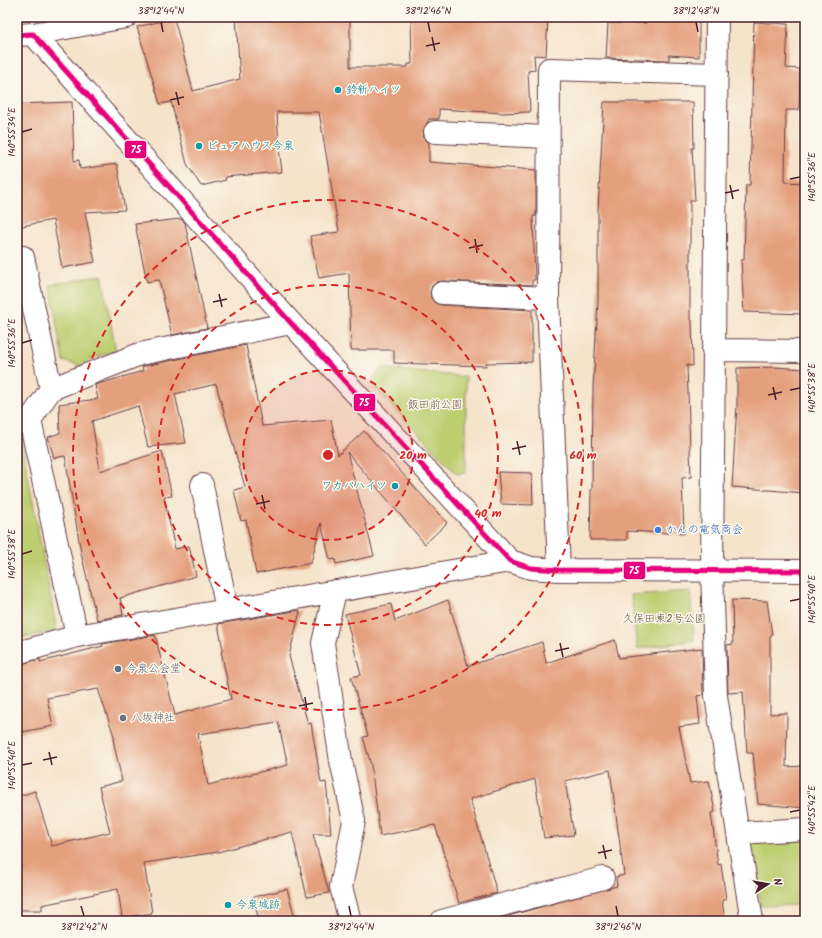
<svg xmlns="http://www.w3.org/2000/svg" width="822" height="938" font-family="Kalam,'Klee One',sans-serif">
  <style>
    .green { fill: #bdce71; stroke: #84764e }
    .building { fill: #e49f7c; fill-rule: evenodd }
    .lines { fill: none; stroke-linecap: round; stroke-linejoin: round }
    .street-casing { stroke: #643c43; stroke-width: 24 }
    .secondary-casing { stroke: #643c43; stroke-width: 24 }
    .street { stroke: #fff; stroke-width: 22 }
    .secondary { stroke: #fff; stroke-width: 22 }
    .bus-1-casing { stroke: #fbf7ec; stroke-width: 8 }
    .bus-1 { stroke: #e5007d; stroke-width: 5 }
    .ticks { fill: none; stroke: #4a1f2b; stroke-width: 1.5 }
    .ring { fill: none; stroke: #d62828; stroke-width: 2; stroke-dasharray: 7 5 }
    .culture-dot { fill: #0f9aa8; stroke: #fbf7ec; stroke-width: 1.5 }
    .shop-dot { fill: #3f7fe0; stroke: #fbf7ec; stroke-width: 1.5 }
    .service-dot { fill: #5c6f8a; stroke: #fbf7ec; stroke-width: 1.5 }
    .worship-dot { fill: #6b7280; stroke: #fbf7ec; stroke-width: 1.5 }
    .labels { text-anchor: middle; dominant-baseline: central; stroke-width: 3; stroke-linejoin: round; paint-order: stroke }
    .culture-label { font-size: 11px; fill: #0d838f; stroke: #fbf7ec; text-anchor: start }
    .park-label { font-size: 11px; fill: #6c5440; stroke: #fbf7ec }
    .shop-label { font-size: 11px; fill: #366cbe; stroke: #fbf7ec; text-anchor: start }
    .service-label { font-size: 11px; fill: #4e5e75; stroke: #fbf7ec; text-anchor: start }
    .worship-label { font-size: 11px; fill: #5b616d; stroke: #fbf7ec; text-anchor: start }
    .centre { fill: #d62828; stroke: #fbf7ec; stroke-width: 2 }
    .ring-label { font-size: 12px; text-anchor: middle; font-weight: bold; fill: #d62828; stroke: #fbf7ec; stroke-width: 3; stroke-linejoin: round; paint-order: stroke }
    .line-badge { stroke: #fbf7ec; stroke-width: 1.5 }
    .badge-label { font-size: 11px; text-anchor: middle; font-weight: bold; fill: #fff }
    .neatline { fill: none; stroke: #4a1f2b; stroke-width: 1.5 }
    .ticks-label { font-size: 10px; text-anchor: middle; fill: #4a1f2b }
  </style>
  <rect width="100%" height="100%" fill="#fbf7ec"/>
  <filter id="ink" filterUnits="userSpaceOnUse"><feTurbulence type="fractalNoise" baseFrequency=".025" numOctaves="2"/><feDisplacementMap in="SourceGraphic" scale="8" xChannelSelector="R" yChannelSelector="G"/><feConvolveMatrix kernelMatrix="1 2 1 2 8 2 1 2 1" color-interpolation-filters="sRGB"/></filter>
  <filter id="wash" filterUnits="userSpaceOnUse"><feTurbulence type="fractalNoise" baseFrequency=".012" numOctaves="4" result="noise"/><feDisplacementMap in="SourceGraphic" scale="16" xChannelSelector="R" yChannelSelector="G"/><feGaussianBlur stdDeviation="0.9" result="paint"/><feColorMatrix in="noise" values="0 0 0 0 0 0 0 0 0 0 0 0 0 0 0 0 0 1.4 0 .05"/><feComposite in="paint" operator="in"/></filter>
  <g filter="url(#wash)">
    <rect width="100%" height="100%" fill="#f5e3ca"/>
    <path class="green" d="M102 275 116 351 93 358 81 366 63 361 50 285Z
      M381 368 466 377V473L457 474 370 383Z
      M17 417 57 631 17 639Z
      M690 591 694 640 637 649 631 595Z
      M805 840V905L761 906 751 841Z"/>
    <g id="blocks">
      <path class="building" d="M236 17H350V67H408V64H412L411 17H548L546 56 534 55 535 70 528 71 530 112 502 113 439 109V119H429L423 131 424 138 429 143V162L536 170V216H533L535 280H532V285L443 281 437 282 432 286 430 293 431 298 435 303 441 305 532 310V362L486 363V366L394 363V350H351L349 273 319 278 310 236 339 232 319 112H277L279 148 282 172 225 177 226 180 201 186 187 164 171 102 160 104 137 27 174 18 193 91 240 79Z
        M646 17 699 19V57L669 55V60L606 58 608 23H646Z
        M754 22 788 24 786 68 800 69 799 110H786L785 182 805 183V314L744 312 741 260H744L746 185H750Z
        M72 102 74 161 79 160 80 169 117 164 125 210 85 212 95 262 62 268 53 220 17 227V104Z
        M604 102H693L694 148H692L695 201H690V320H692L693 366 687 365 691 477 682 478 684 534 627 531V540H590L591 490H592L593 388 598 301V209Z
        M181 219 185 223 207 328 172 335 159 280 147 282 135 224Z
        M246 345 262 426 331 420 338 455 364 431 447 523 425 544 347 452 374 556 336 564 335 559 330 560 321 523 311 563 256 574 246 520 241 521 234 490 245 487 216 384 175 394 186 443 148 447 138 406 92 421 100 471 162 451 172 496 164 497 175 549 189 546 196 576 120 598 123 615 97 620 81 553 65 456 54 458 48 437 60 433 59 404 98 399 95 385 143 371 142 367 144 366Z
        M774 367 805 369V493L732 487 737 404V368Z
        M498 472 532 473 533 505 501 504Z
        M448 600 468 666 542 642 546 663 615 640 619 658 702 648 703 695 697 696 700 724 679 727 690 783 709 781 715 812 711 813 718 865 721 864 726 899 722 900 725 921H490L617 886 616 877 624 875 610 770 565 781 574 835 544 838 535 779 470 799 497 893 459 903 435 825 380 836 371 765 363 737 368 736 351 677 361 675 345 614 391 604 395 621Z
        M732 600 767 601 772 635 770 636V714L787 713 786 767 805 766V808L758 804 753 753H747L743 692 728 693 727 645 733 644Z
        M295 611H300L289 656 308 724 311 723 321 783 326 782 331 834H313L329 893 307 897 292 832 218 852 144 863 152 913 122 918 118 889 42 905V910H17V797L35 791 52 846 110 832 99 787 122 781 113 739H115L98 689 47 698 53 726 17 733V665L40 659V662L103 646 102 644 155 635 175 715 231 699 221 651 223 650 218 624ZM278 722 288 765 208 785 198 734Z
        M287 889 296 921H259L253 897Z"/>
    </g>
  </g>
  <g filter="url(#ink)">
    <use href="#blocks" fill-opacity="0" stroke="#643c43" stroke-width="1"/>
    <g class="lines">
      <defs>
        <path id="street" d="M717 17 712 569 716 696 752 921
          M33 34 126 17
          M435 132 548 137
          M17 258 23 257 51 389 140 354 291 323
          M442 293 548 298
          M713 350 805 351
          M51 389 30 420 77 636
          M202 485 227 610
          M559 570 548 298 549 69 717 74
          M335 591 323 643 341 761 354 821 341 887 350 921
          M17 653 77 636 510 561
          M739 833 805 829
          M442 921 603 878"/>
        <path id="secondary" d="M17 35 33 34 291 323 510 561 531 568 559 570 805 571"/>
      </defs>
      <use href="#street" class="street-casing"/>
      <use href="#secondary" class="secondary-casing"/>
      <use href="#street" class="street"/>
      <use href="#secondary" class="secondary"/>
      <defs>
        <path id="bus-1" d="M17 35 33 34 291 323 510 561 531 568 559 570 805 571"/>
      </defs>
      <use href="#bus-1" class="bus-1-casing"/>
      <use href="#bus-1" class="bus-1"/>
    </g>
  </g>
  <path class="ticks" d="M161 22 163 32M428 22 430 32M696 22 698 32M432 37 435 51M426 46 440 43M176 92 179 105M170 100 184 97M22 132 32 129M790 179 800 177M730 185 733 199M725 193 739 190M475 239 477 253M469 248 483 245M219 294 222 307M213 302 227 299M22 343 32 340M773 387 776 400M790 390 800 388M768 395 782 392M517 441 520 455M512 449 526 446M262 495 265 509M256 504 270 501M22 554 32 551M790 601 800 599M560 643 563 657M555 651 569 648M305 697 307 711M299 706 313 703M49 752 52 765M43 760 57 757M22 765 32 763M790 812 800 810M603 845 606 859M598 853 612 850M81 906 84 916M349 906 351 916M616 906 618 916"/>
  <circle cx="328" cy="455" r="85" fill="#d62828" fill-opacity=".12"/>
  <g class="ring">
    <circle cx="328" cy="455" r="85"/>
    <circle cx="328" cy="455" r="170"/>
    <circle cx="328" cy="455" r="255"/>
  </g>
  <g class="culture-dot">
    <circle cx="338" cy="90" r="4"/>
    <circle cx="199" cy="146" r="4"/>
    <circle cx="395" cy="486" r="4"/>
    <circle cx="228" cy="905" r="4"/>
  </g>
  <circle class="shop-dot" cx="658" cy="530" r="4"/>
  <circle class="service-dot" cx="118" cy="669" r="4"/>
  <circle class="worship-dot" cx="123" cy="718" r="4"/>
  <g class="labels">
    <g class="culture-label">
      <text x="346" y="90">鈴新ハイツ</text>
      <text x="207" y="146">ピュアハウス今泉</text>
      <text x="387" y="486" text-anchor="end">ワカバハイツ</text>
      <text x="236" y="905">今泉城跡</text>
    </g>
    <g class="park-label">
      <text x="435" y="405">飯田前公園</text>
      <text x="664" y="619">久保田東2号公園</text>
    </g>
    <g class="shop-label">
      <text x="666" y="530">かんの電気商会</text>
    </g>
    <g class="service-label">
      <text x="126" y="669">今泉公会堂</text>
    </g>
    <g class="worship-label">
      <text x="131" y="718">八坂神社</text>
    </g>
  </g>
  <circle cx="328" cy="455" r="6" class="centre"/>
  <g class="ring-label">
    <text x="413" y="459">20 m</text>
    <text x="583" y="459">60 m</text>
    <text x="488" y="517">40 m</text>
  </g>
  <g class="line-badge">
    <rect x="124" y="140" width="23" height="19" rx="4" fill="#e5007d"/>
    <rect x="353" y="393" width="23" height="19" rx="4" fill="#e5007d"/>
    <rect x="623" y="561" width="23" height="19" rx="4" fill="#e5007d"/>
  </g>
  <g class="badge-label">
    <text x="136" y="153">75</text>
    <text x="364" y="406">75</text>
    <text x="634" y="574">75</text>
  </g>
  <rect width="822" height="938" fill="none" stroke="#fbf7ec" stroke-width="44"/>
  <g transform="translate(768 884) rotate(78)" stroke="#fbf7ec" stroke-width="3" paint-order="stroke">
  <path d="M0-3L7 15L0 10L-7 15Z" fill="#4a1f2b"/>
  <text y="-6" font-size="11" font-weight="bold" text-anchor="middle" fill="#4a1f2b">N</text>
  </g>
  <rect x="22" y="22" width="778" height="894" class="neatline"/>
  <g class="ticks-label">
    <text x="161" y="14">38°12'44"N</text>
    <text x="428" y="14">38°12'46"N</text>
    <text x="696" y="14">38°12'48"N</text>
    <text transform="translate(11 132) rotate(-90)" y="4">140°55'34"E</text>
    <text transform="translate(811 177) rotate(-90)" y="4">140°55'36"E</text>
    <text transform="translate(11 343) rotate(-90)" y="4">140°55'36"E</text>
    <text transform="translate(811 388) rotate(-90)" y="4">140°55'38"E</text>
    <text transform="translate(11 554) rotate(-90)" y="4">140°55'38"E</text>
    <text transform="translate(811 599) rotate(-90)" y="4">140°55'40"E</text>
    <text transform="translate(11 765) rotate(-90)" y="4">140°55'40"E</text>
    <text transform="translate(811 810) rotate(-90)" y="4">140°55'42"E</text>
    <text x="84" y="930">38°12'42"N</text>
    <text x="351" y="930">38°12'44"N</text>
    <text x="618" y="930">38°12'46"N</text>
  </g>
</svg>
